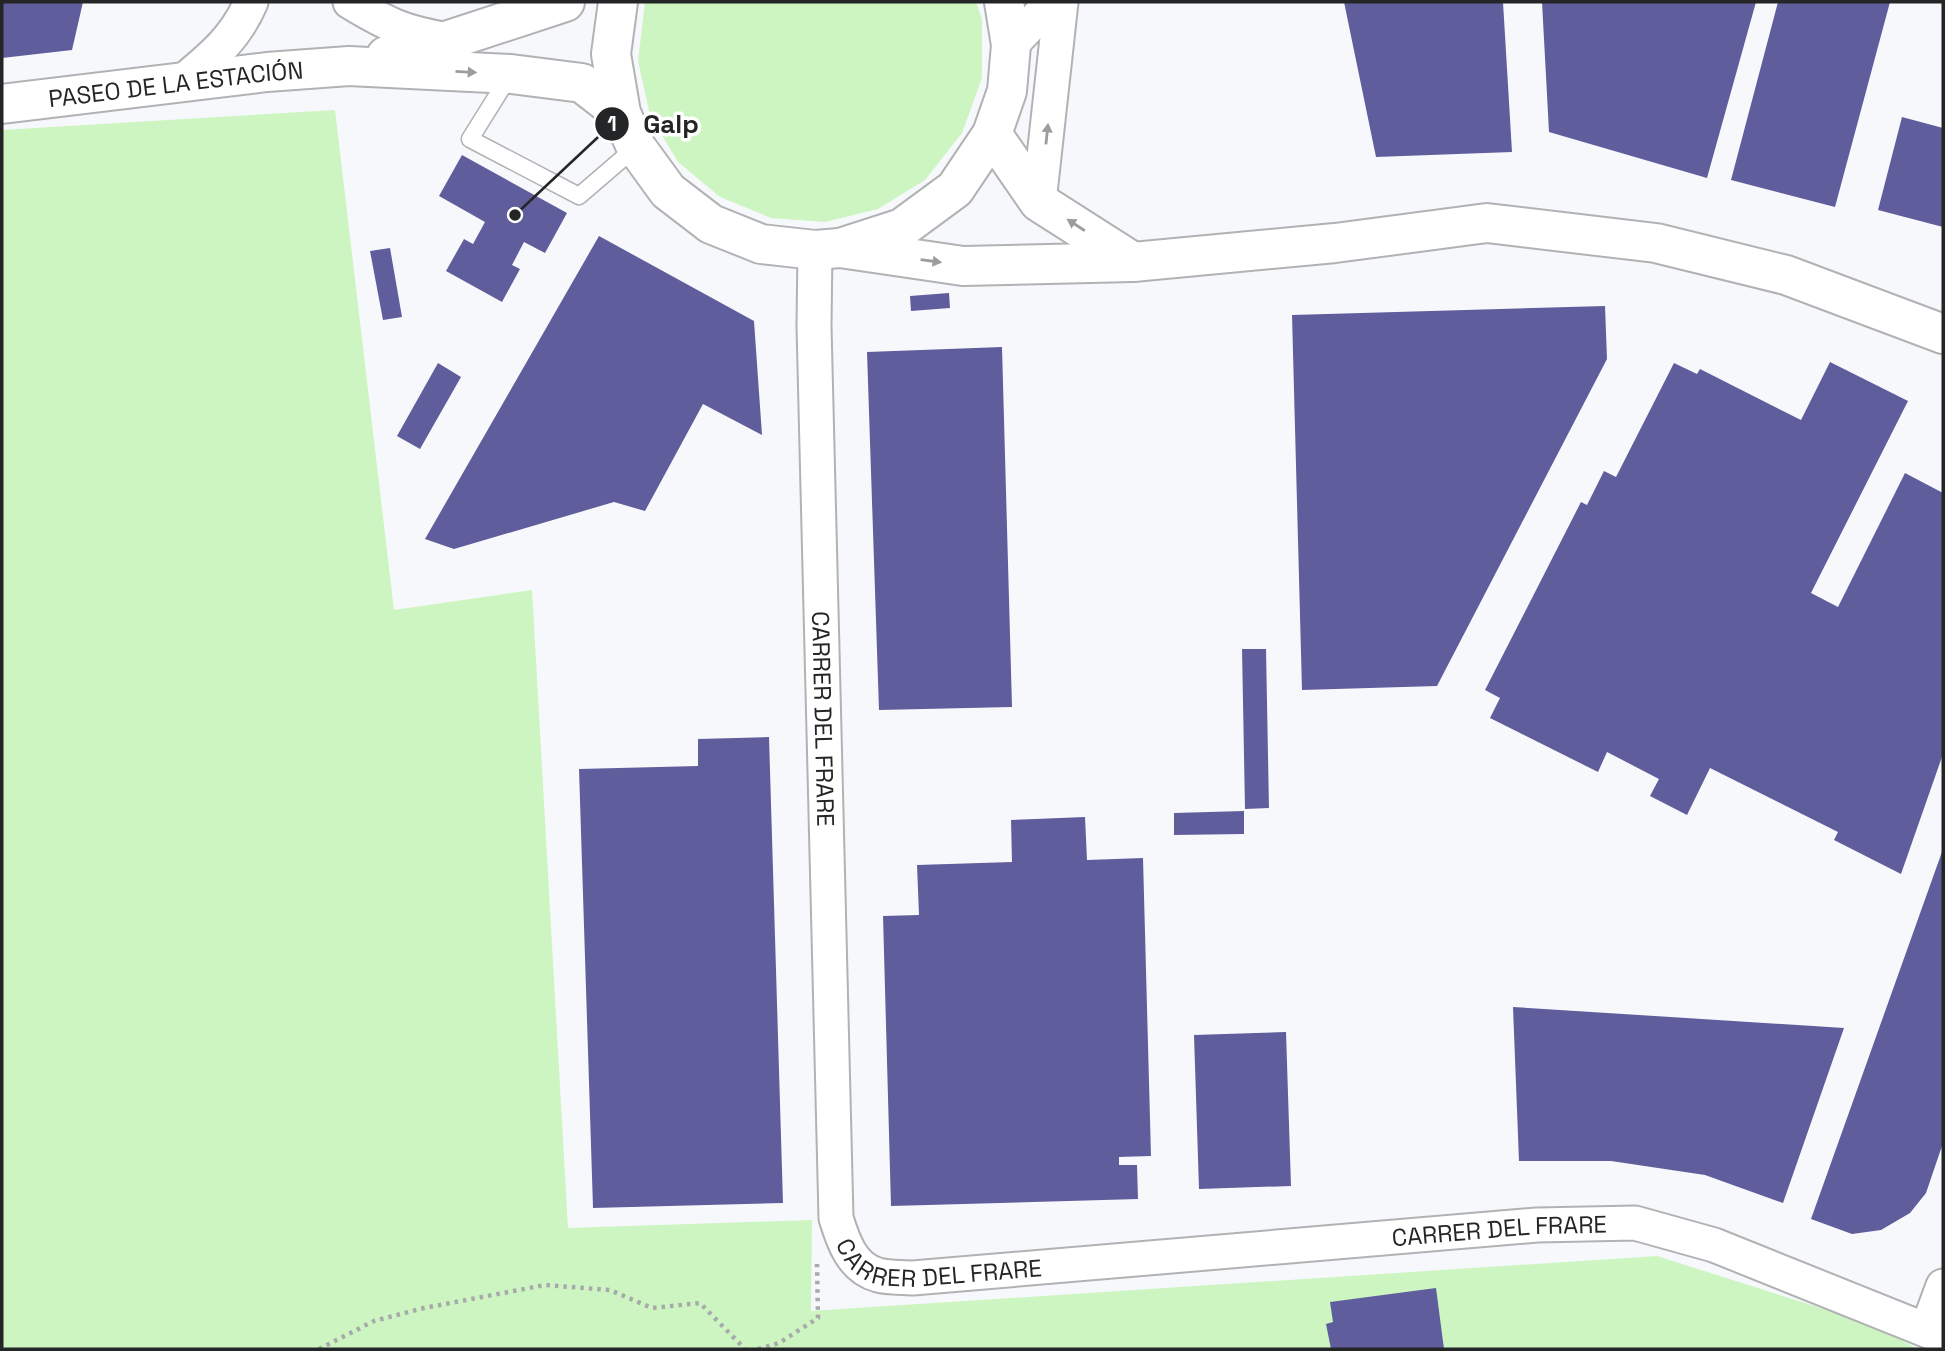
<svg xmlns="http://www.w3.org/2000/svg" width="1945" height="1351" font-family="'Space Grotesk',sans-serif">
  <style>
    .green { fill: #cdf5c1 }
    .building { fill: #605d9c }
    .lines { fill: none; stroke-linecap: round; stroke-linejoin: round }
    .lane-casing { stroke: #b1b2b4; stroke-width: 19 }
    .street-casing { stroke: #b1b2b4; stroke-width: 37 }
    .secondary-casing { stroke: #b1b2b4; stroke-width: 42 }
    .path { stroke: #a8a9ab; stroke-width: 4.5; stroke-dasharray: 3.5 5; stroke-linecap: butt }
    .lane { stroke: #fff; stroke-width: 16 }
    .street { stroke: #fff; stroke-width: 33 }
    .secondary { stroke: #fff; stroke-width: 38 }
    .oneway { fill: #9c9d9d }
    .labels { text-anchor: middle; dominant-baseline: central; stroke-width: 7; stroke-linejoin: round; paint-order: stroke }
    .street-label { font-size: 24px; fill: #242526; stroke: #fff }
    .leader { fill: none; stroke: #242526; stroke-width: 2.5 }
    .callout-dot { fill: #242526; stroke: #fff; stroke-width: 2.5 }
    .mark-label { font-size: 21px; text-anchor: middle; font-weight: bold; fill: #fff }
    .callout-label { font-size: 26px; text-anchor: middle; font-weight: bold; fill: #242526; stroke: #fff; stroke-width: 7; stroke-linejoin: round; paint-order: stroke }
  </style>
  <rect width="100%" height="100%" fill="#f7f8fb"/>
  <path class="green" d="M645 2H976L982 19V78L962 133 925 180 878 209 825 222 771 218 720 197 678 162 650 115 638 61Z
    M335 110 394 610 532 590 568 1228 812 1220 811 1311 1657 1256 1868 1323 1918 1349H2V130Z"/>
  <path class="building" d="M2 2H83L72 50 2 58Z
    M1344 2H1503L1512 152 1376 157Z
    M1542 2H1756L1707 178 1549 132Z
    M1778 2H1890L1835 207 1731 180Z
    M1902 117 1943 128V227L1878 210Z
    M462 155 567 213 545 253 524 242 512 265 520 269 502 302 446 271 464 239 473 244 485 222 439 196Z
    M599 236 754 321 762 435 703 404 645 511 614 502 454 549 425 539Z
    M390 248 402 317 383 320 370 251Z
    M949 293 950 308 911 311 910 296Z
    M1605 306 1607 359 1437 686 1302 690 1292 315Z
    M1002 347 1012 707 879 710 867 352Z
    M1830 362 1908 401 1811 593 1838 607 1905 473 1943 493V754L1901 874 1834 840 1838 832 1710 768 1687 815 1650 796 1659 779 1607 752 1598 772 1490 718 1500 698 1485 690 1581 502 1587 505 1604 471 1616 477 1674 363 1697 374 1700 369 1801 420Z
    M438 363 461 377 420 449 397 436Z
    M1242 649H1266L1269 808 1245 809Z
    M769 737 783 1203 593 1208 579 769 698 766V739Z
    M1244 811V834L1174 835V813Z
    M1085 817 1087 860 1143 858 1151 1156 1119 1157V1165H1137L1138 1199 891 1206 883 916 919 915 917 865 1012 862 1011 820Z
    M1943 849V1143L1926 1193 1910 1213 1881 1230 1852 1234 1811 1219Z
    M1513 1007 1844 1028 1783 1203 1705 1175 1611 1161H1519Z
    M1286 1032 1291 1186 1199 1189 1194 1035Z
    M1436 1288 1444 1349H1331L1326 1324 1333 1322 1330 1302Z"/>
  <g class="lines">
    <defs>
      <path id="lane" d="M510 75 470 139 579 196 636 147"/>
      <g id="street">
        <path d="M350 2C388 25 405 33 449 40"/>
        <path d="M1011 45 1052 2"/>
        <path d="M182 82C212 57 235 39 251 2"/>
        <path d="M1039 202 1061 2"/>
        <path id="s1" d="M815 250 814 326 836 1218C843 1241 852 1268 878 1275 888 1278 902 1277 913 1278L1537 1225 1635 1223 1714 1245 1943 1337"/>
        <path d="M1927 1329 1943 1286"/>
      </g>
      <g id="secondary">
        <path d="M618 2 611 54 621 113 636 147 668 191 711 224 761 244 815 250 840 248 902 228 955 189 992 134 1007 91 1011 45 1004 2"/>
        <path d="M386 56 449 40 565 2"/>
        <path id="s2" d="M2 104 267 72 349 66 511 74 582 83 621 113"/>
        <path d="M992 134 1039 202 1133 262"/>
        <path d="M840 248 963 266 1133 262 1335 243 1487 223 1656 243 1786 275 1943 334"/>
      </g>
    </defs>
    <use href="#lane" class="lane-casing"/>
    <use href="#street" class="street-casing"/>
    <use href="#secondary" class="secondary-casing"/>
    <path class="path" d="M319 1349 374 1321 424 1308 545 1285 610 1290 652 1308 700 1303 745 1349
      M758 1349 779 1343 818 1318 817 1264"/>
    <use href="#lane" class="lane"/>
    <use href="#street" class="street"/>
    <use href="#secondary" class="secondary"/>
  </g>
  <defs><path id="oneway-solid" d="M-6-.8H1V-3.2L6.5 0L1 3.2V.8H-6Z" transform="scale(1.75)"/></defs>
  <g class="oneway">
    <use href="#oneway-solid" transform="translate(466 72) rotate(3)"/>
    <use href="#oneway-solid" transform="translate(1047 134) rotate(-84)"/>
    <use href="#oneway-solid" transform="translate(1076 225) rotate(-147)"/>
    <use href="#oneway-solid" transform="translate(931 261) rotate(8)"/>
  </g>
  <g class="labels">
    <g class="street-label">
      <text stroke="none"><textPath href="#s2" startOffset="175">PASEO DE LA ESTACIÓN</textPath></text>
      <text stroke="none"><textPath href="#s1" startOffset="469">CARRER DEL FRARE</textPath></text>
      <text stroke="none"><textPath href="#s1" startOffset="1666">CARRER DEL FRARE</textPath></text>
      <text stroke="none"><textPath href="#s1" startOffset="1099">CARRER DEL FRARE</textPath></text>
    </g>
  </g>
  <path class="leader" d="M515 215L612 124"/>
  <g class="callout-dot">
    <circle cx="515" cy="215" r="7"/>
    <circle cx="612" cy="124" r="18"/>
  </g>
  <g class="mark-label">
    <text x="612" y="131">1</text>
  </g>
  <g class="callout-label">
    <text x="671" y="133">Galp</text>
  </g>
  <rect width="1945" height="1351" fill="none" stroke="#242526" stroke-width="7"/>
</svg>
